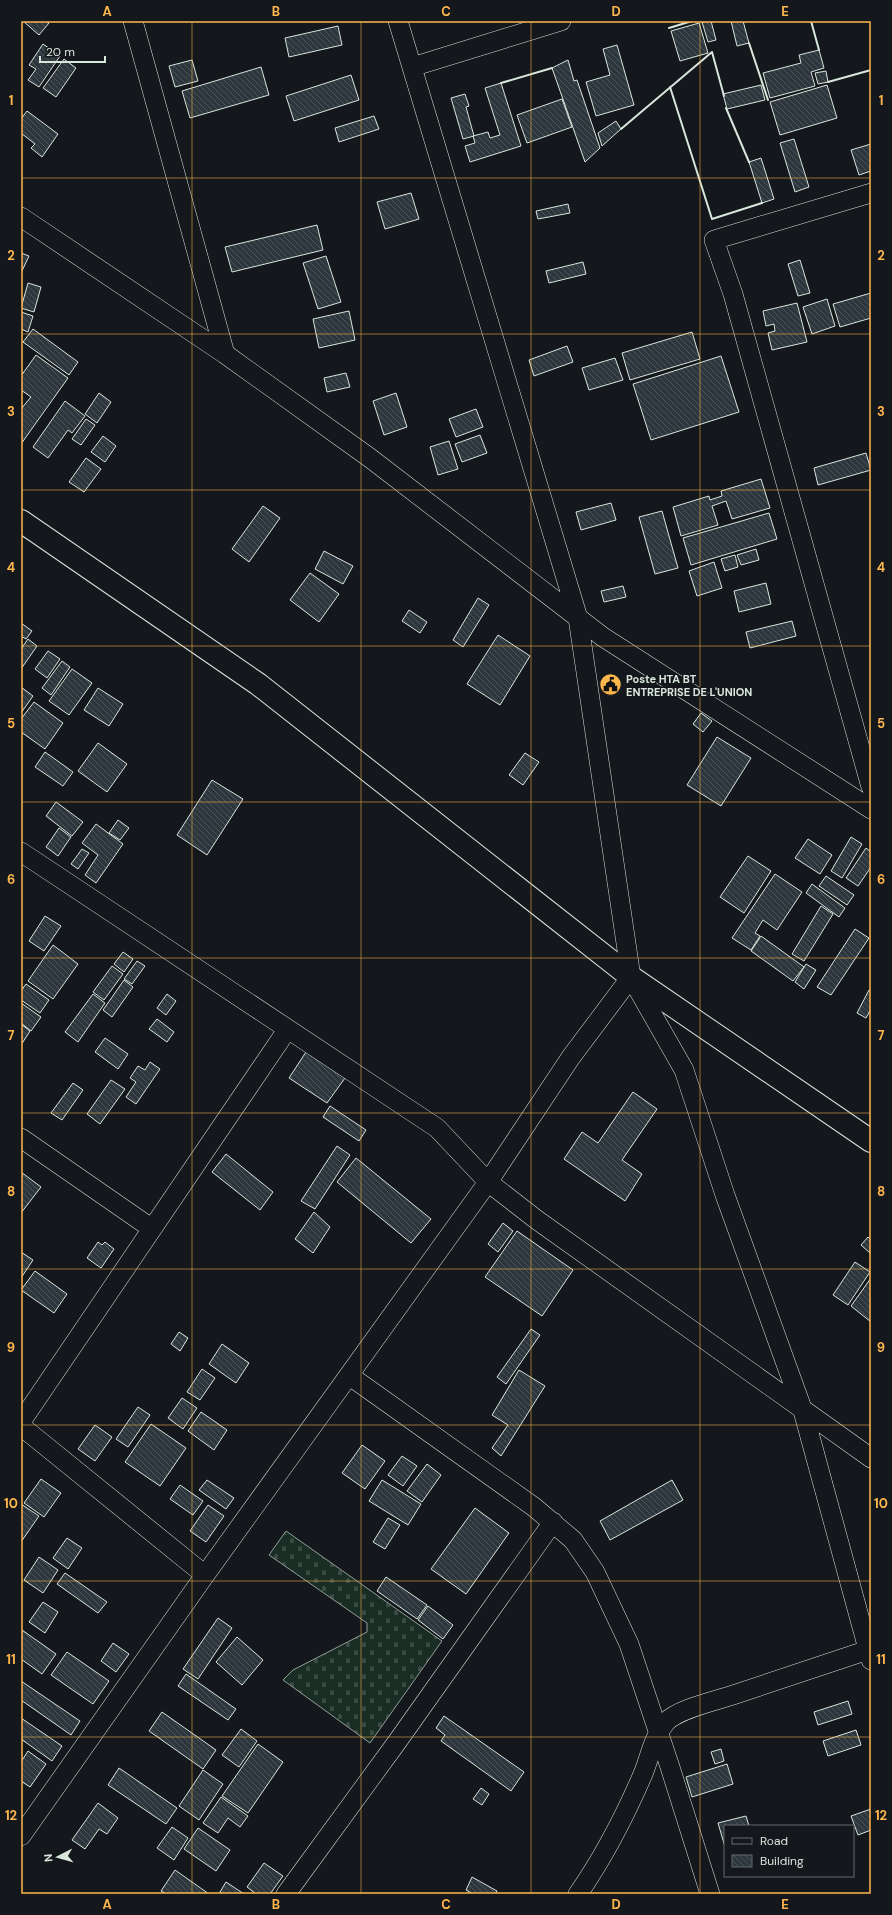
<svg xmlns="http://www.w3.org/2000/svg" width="892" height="1915" font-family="'DM Sans',sans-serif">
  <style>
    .cemetery { fill: url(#cemetery-stones); stroke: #939e99 }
    .building { fill: url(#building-back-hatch); stroke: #d8e6dc }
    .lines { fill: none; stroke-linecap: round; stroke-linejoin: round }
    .street-casing { stroke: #d8e6dc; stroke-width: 20 }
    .secondary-casing { stroke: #d8e6dc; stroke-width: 24 }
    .street { stroke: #14181c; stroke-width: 19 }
    .secondary { stroke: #14181c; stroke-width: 22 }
    .wall { stroke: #d8e6dc; stroke-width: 2 }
    .grid { fill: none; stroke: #ffb74d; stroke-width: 1; stroke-opacity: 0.55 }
    .labels { text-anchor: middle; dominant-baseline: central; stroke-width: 3; stroke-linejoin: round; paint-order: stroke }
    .poi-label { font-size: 11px; font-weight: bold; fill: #d8e6dc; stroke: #14181c; text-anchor: start }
    .neatline { fill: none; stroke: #ffb74d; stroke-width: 1.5 }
    .grid-label { font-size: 13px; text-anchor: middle; font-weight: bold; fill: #ffb74d }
  </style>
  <defs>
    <pattern id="cemetery-stones" width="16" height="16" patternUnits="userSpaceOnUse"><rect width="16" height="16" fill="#1a2d24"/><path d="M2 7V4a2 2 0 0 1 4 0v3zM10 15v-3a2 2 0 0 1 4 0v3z" fill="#3b4b43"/></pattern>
    <pattern id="building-back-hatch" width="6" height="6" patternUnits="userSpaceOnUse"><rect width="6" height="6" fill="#2c363c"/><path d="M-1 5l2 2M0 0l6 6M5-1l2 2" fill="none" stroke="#4a5358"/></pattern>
  </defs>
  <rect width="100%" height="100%" fill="#14181c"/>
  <path class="cemetery" d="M286 1531 442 1641 370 1743 283 1680 293 1670 367 1632V1623L269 1555Z"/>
  <path class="building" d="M23 21H46L49 23 39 35Z
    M711 21 716 40 708 42 702 22Z
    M731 21H743L749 43 737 46Z
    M699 23 708 53 680 61 671 31Z
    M338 26 342 45 289 57 285 38Z
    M43 44 60 56 39 87 28 80 36 69 29 65Z
    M617 45 634 105 596 116 586 82 610 75 603 49Z
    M819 50 824 68 811 72 815 86 770 98 763 73 801 63 799 55Z
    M64 59 76 68 56 97 43 88Z
    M192 60 198 81 175 87 169 66Z
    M568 60 574 81 577 80 600 148 585 162 552 68Z
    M261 67 269 95 190 118 182 91Z
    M826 71 828 82 818 84 815 73Z
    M351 75 359 100 294 121 286 96Z
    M501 83 521 146 470 162 465 146 475 143 473 136 488 132 490 138 500 135 485 88Z
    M761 85 765 100 727 109 723 94Z
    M827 85 837 118 780 135 770 102Z
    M465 94 469 106 466 107 474 136 463 139 451 98Z
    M562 99 572 127 527 143 517 115Z
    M27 111 58 134 42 157 31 148 35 144 21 133V119Z
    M374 116 379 129 339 142 335 128Z
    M616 121 621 129 602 146 598 133Z
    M794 139 809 187 795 192 780 143Z
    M871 144V171L859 175 851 150Z
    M761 158 774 199 762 203 749 162Z
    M411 193 419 219 385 229 377 202Z
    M568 204 570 213 538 219 536 211Z
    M317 225 323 250 232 272 225 247Z
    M21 253 29 256 21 273Z
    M326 256 341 302 318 309 303 263Z
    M800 260 810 293 798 296 788 264Z
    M583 262 586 274 549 283 546 271Z
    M28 283 41 287 34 312 21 308Z
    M871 293V318L840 327 833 304Z
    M827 299 835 326 812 334 803 307Z
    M797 303 807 342 772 350 768 333 775 331 774 324 766 326 763 311Z
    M349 311 355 340 319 348 313 319Z
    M21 312 33 316 28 332 21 329Z
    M33 329 78 362 69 375 23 342Z
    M692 332 700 359 630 380 622 353Z
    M567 346 573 362 534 376 529 360Z
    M36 355 68 378 21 444V409L31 397 21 390V376Z
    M721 356 739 412 651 440 633 384Z
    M615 358 623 380 589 390 582 368Z
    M346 373 350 387 327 392 324 378Z
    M99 393 111 402 97 423 85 414Z
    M396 393 407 427 384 435 373 401Z
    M65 401 85 416 72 433 68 430 48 458 33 447Z
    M476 409 483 427 456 437 449 419Z
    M86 419 95 425 81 445 72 439Z
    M480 435 487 453 462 462 455 444Z
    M103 436 116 446 105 462 91 452Z
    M449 441 458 469 438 475 430 447Z
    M866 453 871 470 818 485 814 468Z
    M86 458 101 469 84 492 69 482Z
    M761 479 770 508 732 519 726 501 712 506 718 525 681 536 673 507 709 496 710 500 722 496 721 491Z
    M611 503 616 520 581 530 576 512Z
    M263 506 280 518 249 562 232 549Z
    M662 511 678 568 655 574 639 517Z
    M769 513 777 539 691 565 683 538Z
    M756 549 759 560 741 565 737 555Z
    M324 551 353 566 343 584 315 569Z
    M735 555 738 567 725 571 721 559Z
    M714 562 722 588 697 596 689 571Z
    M310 573 339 594 319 622 290 600Z
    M766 583 771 604 739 612 734 591Z
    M623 586 626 597 604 602 601 591Z
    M478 598 489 605 463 647 453 640Z
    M409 610 427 622 420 633 402 621Z
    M792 621 796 636 750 648 746 632Z
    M21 623 32 631 26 639 21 636Z
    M498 635 530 656 500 705 467 684Z
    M28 639 37 646 21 669V649Z
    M48 651 60 659 47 678 35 669Z
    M62 661 70 667 51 695 42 688Z
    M72 669 92 683 69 715 49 701Z
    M21 687 33 696 21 713Z
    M98 688 123 704 109 726 84 710Z
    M34 702 63 723 45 749 21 732V719Z
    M701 713 712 721 703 732 693 724Z
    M717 737 751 758 721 806 687 785Z
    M98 743 127 764 107 792 78 771Z
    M45 752 73 772 63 786 35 767Z
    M525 753 539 762 523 785 509 775Z
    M212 780 243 799 207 855 177 835Z
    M56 802 83 822 72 836 46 816Z
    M118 820 129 828 120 840 109 833Z
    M96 824 123 844 96 883 85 875 98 855 82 843Z
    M59 828 71 837 58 856 46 847Z
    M851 837 862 844 842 878 831 871Z
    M808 839 832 855 820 874 795 858Z
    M866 848 871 852V867L858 886 846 878Z
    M82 849 89 853 78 869 71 864Z
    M748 856 771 871 744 913 720 897Z
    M775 874 802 892 777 930 763 920 755 933 760 936 751 950 732 938Z
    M826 876 854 895 847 905 819 886Z
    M812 884 845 908 839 917 806 893Z
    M821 906 833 914 804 961 792 954Z
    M45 916 61 926 44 951 29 941Z
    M855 929 869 938 831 995 817 987Z
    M761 936 804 967 793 981 751 951Z
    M53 945 78 964 53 999 28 981Z
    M123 952 133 959 124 972 114 964Z
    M137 961 145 966 132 984 124 979Z
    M806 964 816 970 804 989 795 982Z
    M112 966 123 974 104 1000 93 992Z
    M124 980 133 987 112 1017 103 1010Z
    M26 984 49 1000 40 1013 21 1000V991Z
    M869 990 871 991V1009L866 1018 857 1013Z
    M93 994 105 1003 78 1042 65 1032Z
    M167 994 176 1001 166 1015 157 1008Z
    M21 1003 41 1017 31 1031 21 1023Z
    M157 1019 174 1032 167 1042 149 1029Z
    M21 1024 30 1031 21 1045Z
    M105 1038 128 1054 118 1069 95 1052Z
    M306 1052 345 1078 327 1103 289 1078Z
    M150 1062 160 1069 136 1104 126 1097 136 1082 130 1078 138 1066 145 1070Z
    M111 1080 125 1089 100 1124 87 1114Z
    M73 1083 83 1090 62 1120 51 1113Z
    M633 1092 657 1109 622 1160 642 1174 625 1201 564 1159 582 1132 598 1143Z
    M330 1106 366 1130 359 1141 323 1117Z
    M337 1146 350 1155 315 1209 301 1201Z
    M226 1154 273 1192 260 1210 212 1172Z
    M356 1158 431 1219 411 1243 337 1182Z
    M21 1172 41 1187 21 1213Z
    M314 1212 330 1227 313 1253 295 1239Z
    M503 1223 513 1231 498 1252 488 1244Z
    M517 1231 573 1270 542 1316 485 1277Z
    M868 1237 871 1240 870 1253 861 1245Z
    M98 1242 102 1245 105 1242 114 1249 101 1268 87 1258Z
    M21 1252 33 1260 21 1278Z
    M855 1262 870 1272 848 1305 833 1295Z
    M35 1271 67 1294 54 1313 21 1290Z
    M871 1278V1322L851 1306Z
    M531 1329 540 1335 506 1384 497 1377Z
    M179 1332 188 1338 180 1351 171 1344Z
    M222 1344 249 1363 236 1383 209 1364Z
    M202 1369 215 1378 200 1400 187 1392Z
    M519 1370 545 1386 501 1456 492 1448 508 1425 492 1415Z
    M182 1398 197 1408 183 1429 168 1418Z
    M138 1407 150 1415 128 1447 116 1439Z
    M201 1412 227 1430 214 1450 188 1431Z
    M151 1424 186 1448 160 1486 125 1462Z
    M95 1425 112 1437 95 1461 78 1449Z
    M362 1445 385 1461 365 1489 342 1473Z
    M402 1456 417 1466 403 1486 388 1475Z
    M427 1464 441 1475 422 1502 407 1491Z
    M41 1479 61 1493 44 1517 24 1503Z
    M207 1480 234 1498 226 1509 199 1490Z
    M382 1480 421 1504 408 1525 369 1501Z
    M672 1480 683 1500 610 1540 600 1521Z
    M180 1485 203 1501 193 1515 170 1499Z
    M21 1504 39 1516 21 1542Z
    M208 1505 224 1516 206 1542 190 1531Z
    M475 1508 509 1533 466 1594 431 1569Z
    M388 1518 400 1525 385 1549 373 1542Z
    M67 1538 82 1548 68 1569 53 1558Z
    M39 1557 58 1570 43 1593 24 1580Z
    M65 1573 107 1602 98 1613 57 1584Z
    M386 1577 427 1605 417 1619 377 1591Z
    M43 1602 58 1612 45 1633 29 1622Z
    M428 1606 453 1625 443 1639 418 1620Z
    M218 1618 232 1628 198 1679 183 1669Z
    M22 1630 56 1654 42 1674 21 1659Z
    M237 1637 263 1660 242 1685 216 1662Z
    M113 1643 129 1654 116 1672 101 1661Z
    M67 1652 109 1681 93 1704 51 1675Z
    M186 1674 236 1709 228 1720 178 1686Z
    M21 1681 80 1721 71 1735 21 1700Z
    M848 1701 852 1714 818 1725 814 1712Z
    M162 1712 216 1750 203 1769 149 1731Z
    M444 1716 524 1772 511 1791 441 1741 445 1735 436 1728Z
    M21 1718 62 1746 52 1761 21 1739Z
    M241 1729 257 1741 239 1767 222 1755Z
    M856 1730 861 1745 828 1756 823 1741Z
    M258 1744 283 1762 248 1813 222 1796Z
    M721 1749 724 1761 715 1764 711 1752Z
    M28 1751 46 1764 30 1787 21 1781V1762Z
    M727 1764 733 1784 692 1797 686 1777Z
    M119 1768 177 1808 166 1824 108 1785Z
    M203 1770 223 1784 199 1820 179 1806Z
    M481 1788 489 1794 482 1805 473 1799Z
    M221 1797 248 1816 240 1827 228 1818 218 1833 203 1823Z
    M98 1803 118 1818 107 1834 99 1829 85 1849 72 1840Z
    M871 1809V1830L858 1835 851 1816Z
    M746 1816 749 1826H725V1847L718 1823Z
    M172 1827 188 1838 174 1860 157 1848Z
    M198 1828 230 1850 216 1871 184 1849Z
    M264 1863 283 1876 270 1894H256L247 1887Z
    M175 1870 209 1894H166L161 1891Z
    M472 1877 497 1891 495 1894H473L466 1890Z
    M226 1882 244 1894H223L220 1892Z"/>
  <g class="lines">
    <defs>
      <path id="street" d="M133 21 225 354
        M398 21 578 618 631 977 684 1070 725 1195 803 1411 871 1660
        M412 67 561 21
        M871 193 714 240 733 294 871 787
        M21 217 225 354 370 458 603 637 871 809
        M21 852 437 1128 488 1182 537 1220 871 1458
        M21 1138 151 1228
        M350 1376 534 1507 573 1540 595 1572 629 1644 670 1767 710 1894
        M21 1422 287 1030
        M21 1426 205 1575
        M21 1836 205 1575 488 1182 571 1057 631 977
        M286 1894 397 1742 553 1522
        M578 1894C605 1855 624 1818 643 1774 650 1757 653 1737 666 1722 678 1709 715 1701 733 1695 778 1680 823 1665 868 1650"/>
      <path id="secondary" d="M21 521 258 684 631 977 871 1141"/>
    </defs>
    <use href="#street" class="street-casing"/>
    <use href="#secondary" class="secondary-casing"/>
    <use href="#street" class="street"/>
    <use href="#secondary" class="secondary"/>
    <path class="wall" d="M811 21 819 50
      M669 28 692 21
      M749 43 768 100
      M828 82 871 70
      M501 83 552 68
      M670 87 712 219 762 203
      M726 108 749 162
      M621 129 712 52 724 96"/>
  </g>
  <path class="grid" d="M192 21V1894M361 21V1894M531 21V1894M700 21V1894M21 178H871M21 334H871M21 490H871M21 646H871M21 802H871M21 958H871M21 1113H871M21 1269H871M21 1425H871M21 1581H871M21 1737H871"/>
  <defs>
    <symbol id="civic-disc" viewBox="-11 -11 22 22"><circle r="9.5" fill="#ffb74d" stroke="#14181c"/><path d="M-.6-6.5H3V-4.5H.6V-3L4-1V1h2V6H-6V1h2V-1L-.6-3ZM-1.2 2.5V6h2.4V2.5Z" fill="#111"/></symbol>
  </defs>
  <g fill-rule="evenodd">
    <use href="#civic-disc" x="598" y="672" width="25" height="25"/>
  </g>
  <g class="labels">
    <g class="poi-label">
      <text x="626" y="679">Poste HTA BT<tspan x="626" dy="13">ENTREPRISE DE L'UNION</tspan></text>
    </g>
  </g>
  <rect width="892" height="1915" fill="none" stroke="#14181c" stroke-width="44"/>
  <rect x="724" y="1825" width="130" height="52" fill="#14181c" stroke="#626a69"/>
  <rect x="732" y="1838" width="20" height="6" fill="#14181c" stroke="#626a69"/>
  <text x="760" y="1845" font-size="12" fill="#d8e6dc">Road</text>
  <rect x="732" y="1855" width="20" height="12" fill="url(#building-back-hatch)" stroke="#626a69"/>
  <text x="760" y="1865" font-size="12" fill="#d8e6dc">Building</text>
  <g transform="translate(58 1857) rotate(264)" stroke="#14181c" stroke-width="3" paint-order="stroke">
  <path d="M0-3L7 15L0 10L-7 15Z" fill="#d8e6dc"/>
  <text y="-6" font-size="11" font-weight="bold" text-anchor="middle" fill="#d8e6dc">N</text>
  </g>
  <path d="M40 56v6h65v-6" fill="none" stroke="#d8e6dc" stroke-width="2"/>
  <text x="46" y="56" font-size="12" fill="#d8e6dc" stroke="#14181c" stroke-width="3" paint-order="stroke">20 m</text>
  <rect x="22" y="22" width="848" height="1871" class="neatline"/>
  <g class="grid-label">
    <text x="107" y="16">A</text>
    <text x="276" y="16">B</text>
    <text x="446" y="16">C</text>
    <text x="616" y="16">D</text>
    <text x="785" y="16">E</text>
    <text x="11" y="105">1</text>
    <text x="881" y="105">1</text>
    <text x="11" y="260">2</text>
    <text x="881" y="260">2</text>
    <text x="11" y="416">3</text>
    <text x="881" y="416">3</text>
    <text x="11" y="572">4</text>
    <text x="881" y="572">4</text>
    <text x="11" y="728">5</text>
    <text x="881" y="728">5</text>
    <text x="11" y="884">6</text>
    <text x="881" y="884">6</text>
    <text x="11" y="1040">7</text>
    <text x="881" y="1040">7</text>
    <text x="11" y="1196">8</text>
    <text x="881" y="1196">8</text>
    <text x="11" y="1352">9</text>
    <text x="881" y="1352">9</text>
    <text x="11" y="1508">10</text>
    <text x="881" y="1508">10</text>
    <text x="11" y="1664">11</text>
    <text x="881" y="1664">11</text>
    <text x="11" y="1820">12</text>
    <text x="881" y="1820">12</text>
    <text x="107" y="1909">A</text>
    <text x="276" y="1909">B</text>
    <text x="446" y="1909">C</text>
    <text x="616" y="1909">D</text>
    <text x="785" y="1909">E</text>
  </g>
</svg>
